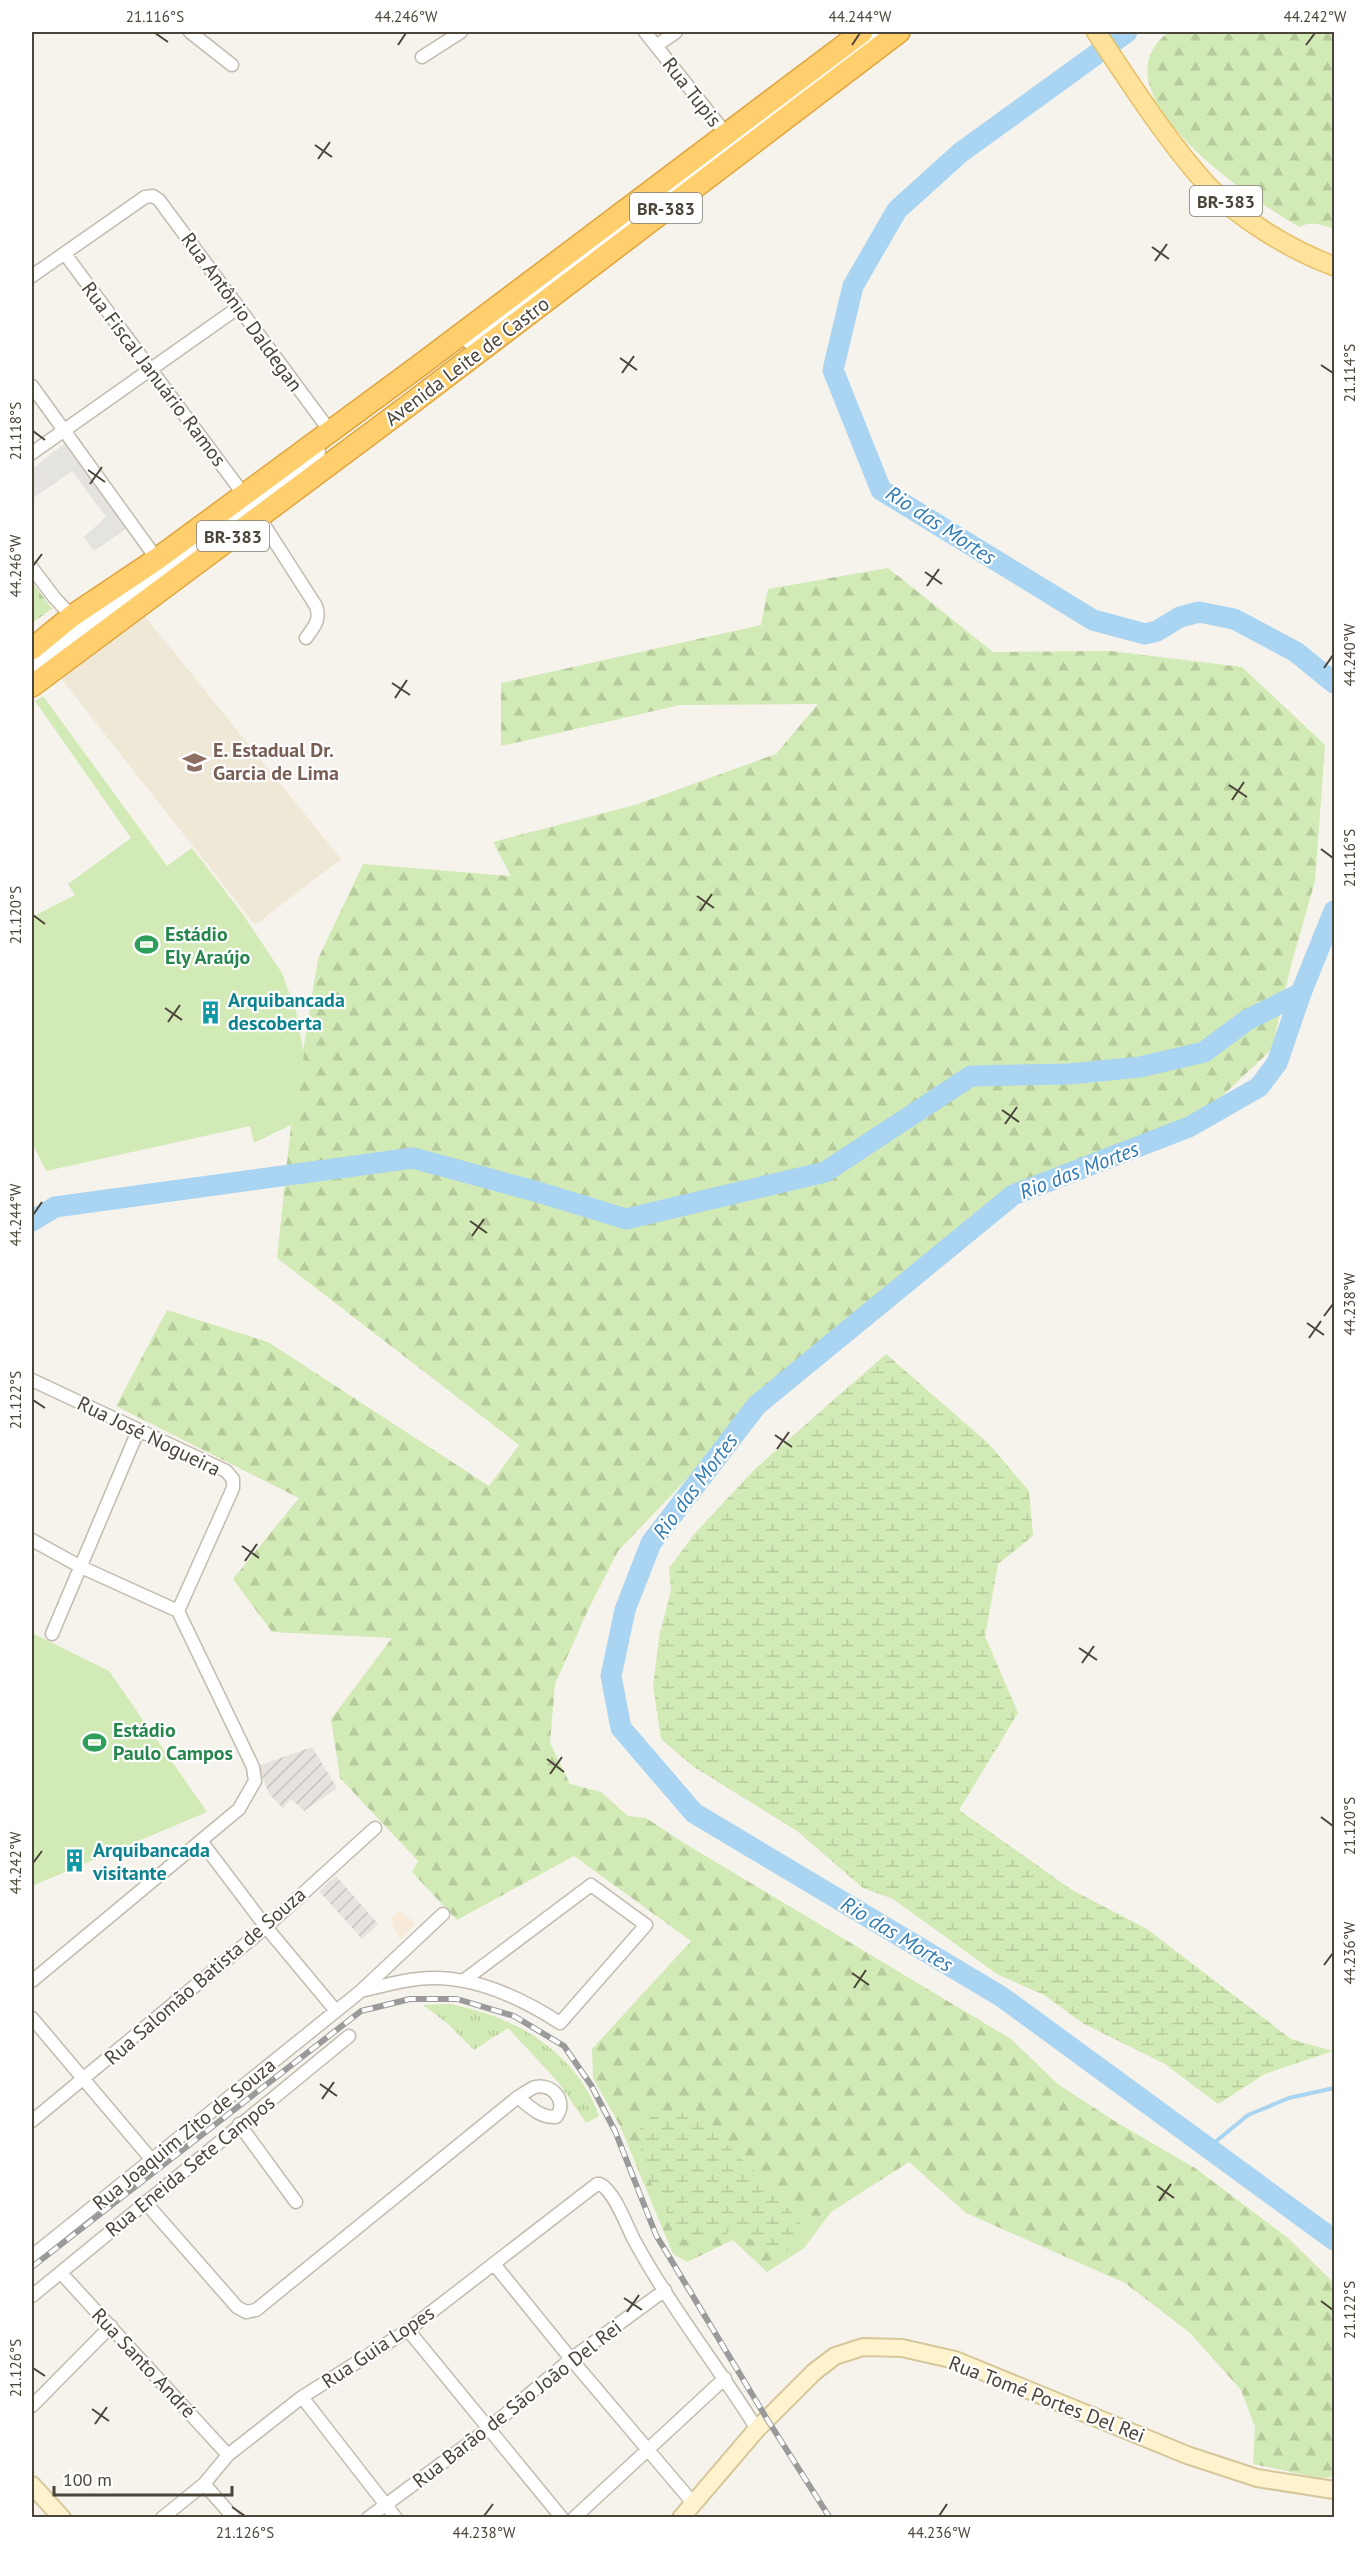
<svg xmlns="http://www.w3.org/2000/svg" width="1366" height="2549" font-family="'PT Sans',sans-serif">
  <style>
    .commercial { fill: #f7ead8 }
    .industrial { fill: url(#industrial-furrows) }
    .education { fill: #efe8d6 }
    .grass { fill: url(#grass-tufts) }
    .forest { fill: url(#forest-firs) }
    .wetland { fill: url(#wetland-marsh) }
    .cemetery { fill: url(#cemetery-stones) }
    .garden { fill: #d2eab5 }
    .parking { fill: #e5e3e0 }
    .lines { fill: none; stroke-linecap: round; stroke-linejoin: round }
    .stream { stroke: #a9d4f2; stroke-width: 4 }
    .river { stroke: #a9d4f2; stroke-width: 21 }
    .street-casing { stroke: #c2bbae; stroke-width: 15 }
    .secondary-casing { stroke: #d6c79b; stroke-width: 20 }
    .primary-casing { stroke: #e6c16a; stroke-width: 21 }
    .highway-casing { stroke: #e0a43c; stroke-width: 24 }
    .street { stroke: #fff; stroke-width: 12 }
    .secondary { stroke: #fff3cd; stroke-width: 16 }
    .primary { stroke: #ffe39c; stroke-width: 18 }
    .highway { stroke: #ffcf6e; stroke-width: 21 }
    .rail-casing { stroke: #9a9a9a; stroke-width: 6 }
    .rail { stroke: #fff; stroke-width: 4; stroke-dasharray: 11; stroke-linecap: butt }
    .ticks { fill: none; stroke: #4b4439; stroke-width: 2 }
    .labels { text-anchor: middle; dominant-baseline: central; stroke-width: 4.5; stroke-linejoin: round; paint-order: stroke }
    .shield { fill: #fff; stroke: #817c74; stroke-width: 1.5 }
    .shield-label { font-size: 18px; font-weight: bold; fill: #4b4439 }
    .street-label { font-size: 20px; fill: #4b4439; stroke: #fff }
    .education-label { font-size: 20px; font-weight: bold; fill: #785e54; stroke: #fff; text-anchor: start }
    .leisure-label { font-size: 20px; font-weight: bold; fill: #27864d; stroke: #fff; text-anchor: start }
    .culture-label { font-size: 20px; font-weight: bold; fill: #0d838f; stroke: #fff; text-anchor: start }
    .water-label { font-size: 21px; font-style: italic; fill: #2e7ab2; stroke: #fff }
    .neatline { fill: none; stroke: #4b4439; stroke-width: 2 }
    .ticks-label { font-size: 15px; text-anchor: middle; fill: #4b4439 }
  </style>
  <defs>
    <pattern id="industrial-furrows" width="10" height="10" patternUnits="userSpaceOnUse" patternTransform="scale(1.5)"><rect width="10" height="10" fill="#e6e2dd"/><path d="M-1 1l2-2M0 10L10 0M9 11l2-2" fill="none" stroke="#c7c3be"/></pattern>
    <pattern id="grass-tufts" width="24" height="20" patternUnits="userSpaceOnUse" patternTransform="scale(1.5)"><rect width="24" height="20" fill="#d2eab5"/><path d="M3 7l-1-3M5 7V3M7 7l1-3M15 17l-1-3M17 17v-4M19 17l1-3" fill="none" stroke="#b6ca9c"/></pattern>
    <pattern id="forest-firs" width="22" height="20" patternUnits="userSpaceOnUse" patternTransform="scale(1.5)"><rect width="22" height="20" fill="#d2eab5"/><path d="M5 1l3.5 6h-7zM16 11l3.5 6h-7z" fill="#b6ca9c"/></pattern>
    <pattern id="wetland-marsh" width="20" height="14" patternUnits="userSpaceOnUse" patternTransform="scale(1.5)"><rect width="20" height="14" fill="#d2eab5"/><path d="M1 5h8M5 5V1M11 12h8M15 12V8" fill="none" stroke="#b6ca9c"/></pattern>
    <pattern id="cemetery-stones" width="16" height="16" patternUnits="userSpaceOnUse" patternTransform="scale(1.5)"><rect width="16" height="16" fill="#d2eab5"/><path d="M2 7V4a2 2 0 0 1 4 0v3zM10 15v-3a2 2 0 0 1 4 0v3z" fill="#b6ca9c"/></pattern>
  </defs>
  <rect width="100%" height="100%" fill="#f6f3ec"/>
  <path class="commercial" d="M399 1911 416 1923 400 1940 390 1919Z"/>
  <path class="industrial" d="M312 1747 337 1788 304 1811 291 1799 283 1808 269 1794 258 1766Z
    M336 1876 378 1924 362 1939 319 1891Z"/>
  <path class="education" d="M139 609 341 859 255 925 55 671Z"/>
  <path class="grass" d="M449 2004C514 2016 575 2050 599 2116L586 2123 558 2082 508 2028 474 2050 448 2024 423 2005Z"/>
  <path class="forest" d="M1169 32H1334V229C1323 225 1311 220 1300 227 1253 201 1089 91 1169 32Z
    M888 568 993 652 1111 651 1242 667 1325 745 1315 881 1290 969 1272 1049 1189 1127 1013 1195 757 1405 618 1551 587 1612 555 1684 550 1743 570 1784 601 1792 628 1816 646 1818 684 1843 1011 2039 1059 2085 1116 2122 1195 2168 1288 2238 1334 2283V2477L1319 2478 1253 2464 1255 2427 1241 2390 1190 2333 1125 2283 966 2213 909 2162 831 2212 804 2248 767 2272 733 2240 687 2262 673 2254 620 2126 593 2078 592 2049 691 1941 574 1856 457 1920 412 1872 418 1861 340 1778 331 1719 392 1638 272 1632 233 1579 299 1498 116 1406 167 1310 268 1342 489 1486 519 1445 277 1258 291 1125 318 959 363 864 511 876 493 842 635 805 776 754 818 704 680 705 501 746V683L761 625 768 589Z"/>
  <path class="wetland" d="M886 1354 989 1444 1029 1491 1033 1536 998 1564 985 1636 1018 1713 959 1810 1072 1890 1147 1929 1291 2039 1333 2051 1265 2074 1218 2104 1165 2064 1084 2024 1044 1995 997 1974 893 1899 863 1888 797 1831 694 1767 661 1739 653 1686 660 1632 671 1591 669 1568 696 1532 755 1469Z
    M663 2110 692 2114 711 2129 776 2193 805 2229 795 2246 774 2258 760 2243 732 2232 707 2239 683 2240C662 2203 636 2169 641 2124Z"/>
  <path class="cemetery" d="M32 582 52 609 32 623Z"/>
  <path class="garden" d="M43 696 167 866 192 848 242 913 282 973 296 1011 304 1055 291 1125 254 1143 250 1126 46 1171 32 1143V917L75 895 68 884 131 838 35 701Z
    M32 1633 109 1671 207 1812 32 1886Z"/>
  <path class="parking" d="M65 443 126 529 94 551 84 537 106 517 72 471 32 499V469Z"/>
  <g class="lines">
    <path class="stream" d="M1209 2147 1248 2115 1289 2098 1334 2088"/>
    <path class="river" d="M1127 32 960 153 897 210 853 286 833 370 881 490 1093 620 1145 634 1157 631 1180 617 1199 612 1234 619 1296 652 1334 683
      M1334 911 1301 993 1277 1063 1259 1087 1189 1127 1013 1195 757 1405 651 1543 625 1610 611 1676 621 1728 694 1813 1002 1997 1334 2240
      M32 1221 55 1207 413 1158 538 1192 626 1219 825 1172 971 1076 1068 1074 1140 1067 1204 1052 1247 1020 1301 993"/>
    <defs>
      <path id="street" d="M190 32 232 65
        M645 32 730 139
        M656 46 676 32
        M422 57 461 32
        M65 254 247 499
        M32 276 145 197 153 196 159 200 330 431
        M468 342 882 32
        M32 386 159 562
        M32 453 239 307
        M257 514 316 606C321 620 314 627 306 638
        M32 568 54 597 75 620
        M32 666 319 452
        M32 1380 226 1471 233 1479V1488L178 1611
        M32 1540 81 1567 178 1611 253 1767 255 1781 239 1809 32 1981
        M52 1634 138 1431
        M201 1841 266 1927 336 2011
        M362 1990 443 1914
        M32 2018 151 2159
        M32 2121 266 1927 375 1828
        M239 2124 296 2202
        M145 2202 237 2307 246 2312 256 2310 518 2097C523 2094 530 2089 535 2087 553 2083 568 2102 556 2117 540 2118 530 2107 518 2097
        M32 2256 361 1991C385 1985 410 1978 434 1978 480 1978 523 1999 560 2023L646 1925 591 1885 463 1981
        M494 2264 571 2359 693 2503
        M61 2273 228 2455
        M32 2296 349 2036
        M408 2330 562 2518
        M302 2397 396 2518
        M32 2406 111 2326
        M204 2484 234 2518
        M162 2518 204 2484 228 2455 302 2397 408 2330 597 2184H600C614 2191 626 2224 633 2238 669 2305 717 2365 757 2429
        M368 2518 488 2429 571 2359 665 2290
        M574 2518 725 2378"/>
      <path id="secondary" d="M32 2485 62 2518
        M681 2518 757 2429 814 2372 835 2356 863 2347 902 2348 955 2360 1187 2455 1257 2478 1334 2490"/>
      <path id="primary" d="M1096 32C1131 84 1165 138 1207 185 1238 218 1292 251 1334 266"/>
      <path id="highway" d="M32 649 72 616 157 559 419 366 862 32
        M32 686 409 405 899 32"/>
    </defs>
    <use href="#street" class="street-casing"/>
    <use href="#secondary" class="secondary-casing"/>
    <use href="#primary" class="primary-casing"/>
    <use href="#highway" class="highway-casing"/>
    <use href="#street" class="street"/>
    <use href="#secondary" class="secondary"/>
    <use href="#primary" class="primary"/>
    <use href="#highway" class="highway"/>
    <defs>
      <path id="rail" d="M32 2267 361 2011 410 1999H457L514 2016 564 2046 591 2085 615 2131 656 2235 767 2419 830 2518"/>
    </defs>
    <use href="#rail" class="rail-casing"/>
    <use href="#rail" class="rail"/>
  </g>
  <path class="ticks" d="M155 33 168 42M398 45 406 33M852 45 860 33M1306 45 1315 33M315 145 332 157M318 159 330 142M1152 247 1169 259M1155 261 1167 244M620 358 637 370M1321 365 1333 373M622 373 634 356M33 431 45 440M88 470 105 482M90 484 102 467M33 566 42 554M925 572 942 584M927 586 939 569M1324 668 1333 655M392 683 410 695M395 698 407 680M1229 785 1247 797M1232 800 1244 782M1321 849 1333 858M697 896 714 908M700 911 712 894M33 915 45 924M165 1008 182 1020M168 1022 180 1005M1002 1110 1019 1122M1005 1124 1017 1107M33 1215 42 1202M470 1221 487 1233M472 1236 484 1219M1324 1316 1333 1304M1307 1323 1324 1335M1309 1338 1321 1321M33 1400 45 1408M775 1435 792 1447M777 1449 789 1432M242 1546 259 1558M245 1561 257 1544M1079 1648 1097 1660M1082 1663 1094 1646M547 1759 564 1772M550 1774 562 1757M1321 1817 1333 1826M33 1863 42 1851M1324 1965 1333 1953M852 1973 869 1985M854 1988 866 1970M320 2084 337 2096M322 2099 334 2082M1157 2186 1174 2198M1159 2201 1171 2184M624 2298 642 2310M1321 2301 1333 2310M627 2312 639 2295M33 2368 45 2376M92 2409 109 2421M95 2424 107 2407M232 2507 245 2516M484 2516 493 2504M939 2516 947 2504"/>
  <defs>
    <symbol id="school-bare" viewBox="-9 -9 18 18"><path d="M0-5L7-2L0 1L-7-2ZM-4 1L0 2.5L4 1V4Q0 6-4 4Z" fill="#8d6e63" stroke="#fff" stroke-width="2.5" paint-order="stroke"/></symbol>
    <symbol id="stadium-bare" viewBox="-9 -9 18 18"><path d="M0-5a6.5 5 0 1 0 0 10a6.5 5 0 1 0 0-10ZM-3.5-1.8h7v3.6h-7Z" fill="#2e9e5b" stroke="#fff" stroke-width="2.5" paint-order="stroke"/></symbol>
    <symbol id="building-bare" viewBox="-9 -9 18 18"><path d="M-4-6H4V6H1V3H-1V6H-4ZM-2.5-4.3h1.7v1.8h-1.7ZM.8-4.3h1.7v1.8H.8ZM-2.5-1h1.7V.8h-1.7ZM.8-1h1.7V.8H.8Z" fill="#0f9aa8" stroke="#fff" stroke-width="2.5" paint-order="stroke"/></symbol>
  </defs>
  <g fill-rule="evenodd">
    <use href="#school-bare" x="178" y="746" width="33" height="33"/>
    <use href="#stadium-bare" x="130" y="928" width="33" height="33"/>
    <use href="#building-bare" x="194" y="996" width="33" height="33"/>
    <use href="#stadium-bare" x="78" y="1726" width="33" height="33"/>
    <use href="#building-bare" x="58" y="1844" width="33" height="33"/>
  </g>
  <g class="labels">
    <g class="shield">
      <rect x="1190" y="186" width="72" height="30" rx="4.5"/>
      <rect x="630" y="193" width="72" height="30" rx="4.5"/>
      <rect x="197" y="521" width="72" height="30" rx="4.5"/>
    </g>
    <g class="shield-label">
      <text x="1226" y="201">BR-383</text>
      <text x="666" y="208">BR-383</text>
      <text x="233" y="536">BR-383</text>
    </g>
    <g class="street-label">
      <text transform="translate(692 92) rotate(52)">Rua Tupis</text>
      <text transform="translate(242 312) rotate(54)">Rua Antônio Daldegan</text>
      <text transform="translate(467 361) rotate(-37)">Avenida Leite de Castro</text>
      <text transform="translate(154 374) rotate(53)">Rua Fiscal Januário Ramos</text>
      <text transform="translate(149 1436) rotate(26)">Rua José Nogueira</text>
      <text transform="translate(205 1976) rotate(-41)">Rua Salomão Batista de Souza</text>
      <text transform="translate(184 2134) rotate(-39)">Rua Joaquim Zito de Souza</text>
      <text transform="translate(190 2166) rotate(-39)">Rua Eneida Sete Campos</text>
      <text transform="translate(378 2347) rotate(-34)">Rua Guia Lopes</text>
      <text transform="translate(144 2363) rotate(47)">Rua Santo André</text>
      <text transform="translate(1047 2399) rotate(21)">Rua Tomé Portes Del Rei</text>
      <text transform="translate(517 2404) rotate(-38)">Rua Barão de São João Del Rei</text>
    </g>
    <g class="education-label">
      <text x="213" y="750">E. Estadual Dr.<tspan x="213" dy="23">Garcia de Lima</tspan></text>
    </g>
    <g class="leisure-label">
      <text x="165" y="934">Estádio<tspan x="165" dy="23">Ely Araújo</tspan></text>
      <text x="113" y="1730">Estádio<tspan x="113" dy="23">Paulo Campos</tspan></text>
    </g>
    <g class="culture-label">
      <text x="228" y="1000">Arquibancada<tspan x="228" dy="23">descoberta</tspan></text>
      <text x="93" y="1850">Arquibancada<tspan x="93" dy="23">visitante</tspan></text>
    </g>
    <g class="water-label">
      <text transform="translate(941 525) rotate(33)">Rio das Mortes</text>
      <text transform="translate(1079 1170) rotate(-21)">Rio das Mortes</text>
      <text transform="translate(695 1486) rotate(-53)">Rio das Mortes</text>
      <text transform="translate(897 1934) rotate(31)">Rio das Mortes</text>
    </g>
  </g>
  <rect width="1366" height="2549" fill="none" stroke="#ffffff" stroke-width="66"/>
  <path d="M54 2486v9h178v-9" fill="none" stroke="#4b4439" stroke-width="3"/>
  <text x="63" y="2486" font-size="18" fill="#4b4439" stroke="#ffffff" stroke-width="4.5" paint-order="stroke">100 m</text>
  <rect x="33" y="33" width="1300" height="2483" class="neatline"/>
  <g class="ticks-label">
    <text x="155" y="22">21.116°S</text>
    <text x="406" y="22">44.246°W</text>
    <text x="860" y="22">44.244°W</text>
    <text x="1315" y="22">44.242°W</text>
    <text transform="translate(1350 373) rotate(-90)" y="5">21.114°S</text>
    <text transform="translate(16 431) rotate(-90)" y="5">21.118°S</text>
    <text transform="translate(16 566) rotate(-90)" y="5">44.246°W</text>
    <text transform="translate(1350 655) rotate(-90)" y="5">44.240°W</text>
    <text transform="translate(1350 858) rotate(-90)" y="5">21.116°S</text>
    <text transform="translate(16 915) rotate(-90)" y="5">21.120°S</text>
    <text transform="translate(16 1215) rotate(-90)" y="5">44.244°W</text>
    <text transform="translate(1350 1304) rotate(-90)" y="5">44.238°W</text>
    <text transform="translate(16 1400) rotate(-90)" y="5">21.122°S</text>
    <text transform="translate(1350 1826) rotate(-90)" y="5">21.120°S</text>
    <text transform="translate(16 1863) rotate(-90)" y="5">44.242°W</text>
    <text transform="translate(1350 1953) rotate(-90)" y="5">44.236°W</text>
    <text transform="translate(1350 2310) rotate(-90)" y="5">21.122°S</text>
    <text transform="translate(16 2368) rotate(-90)" y="5">21.126°S</text>
    <text x="245" y="2538">21.126°S</text>
    <text x="484" y="2538">44.238°W</text>
    <text x="939" y="2538">44.236°W</text>
  </g>
</svg>
